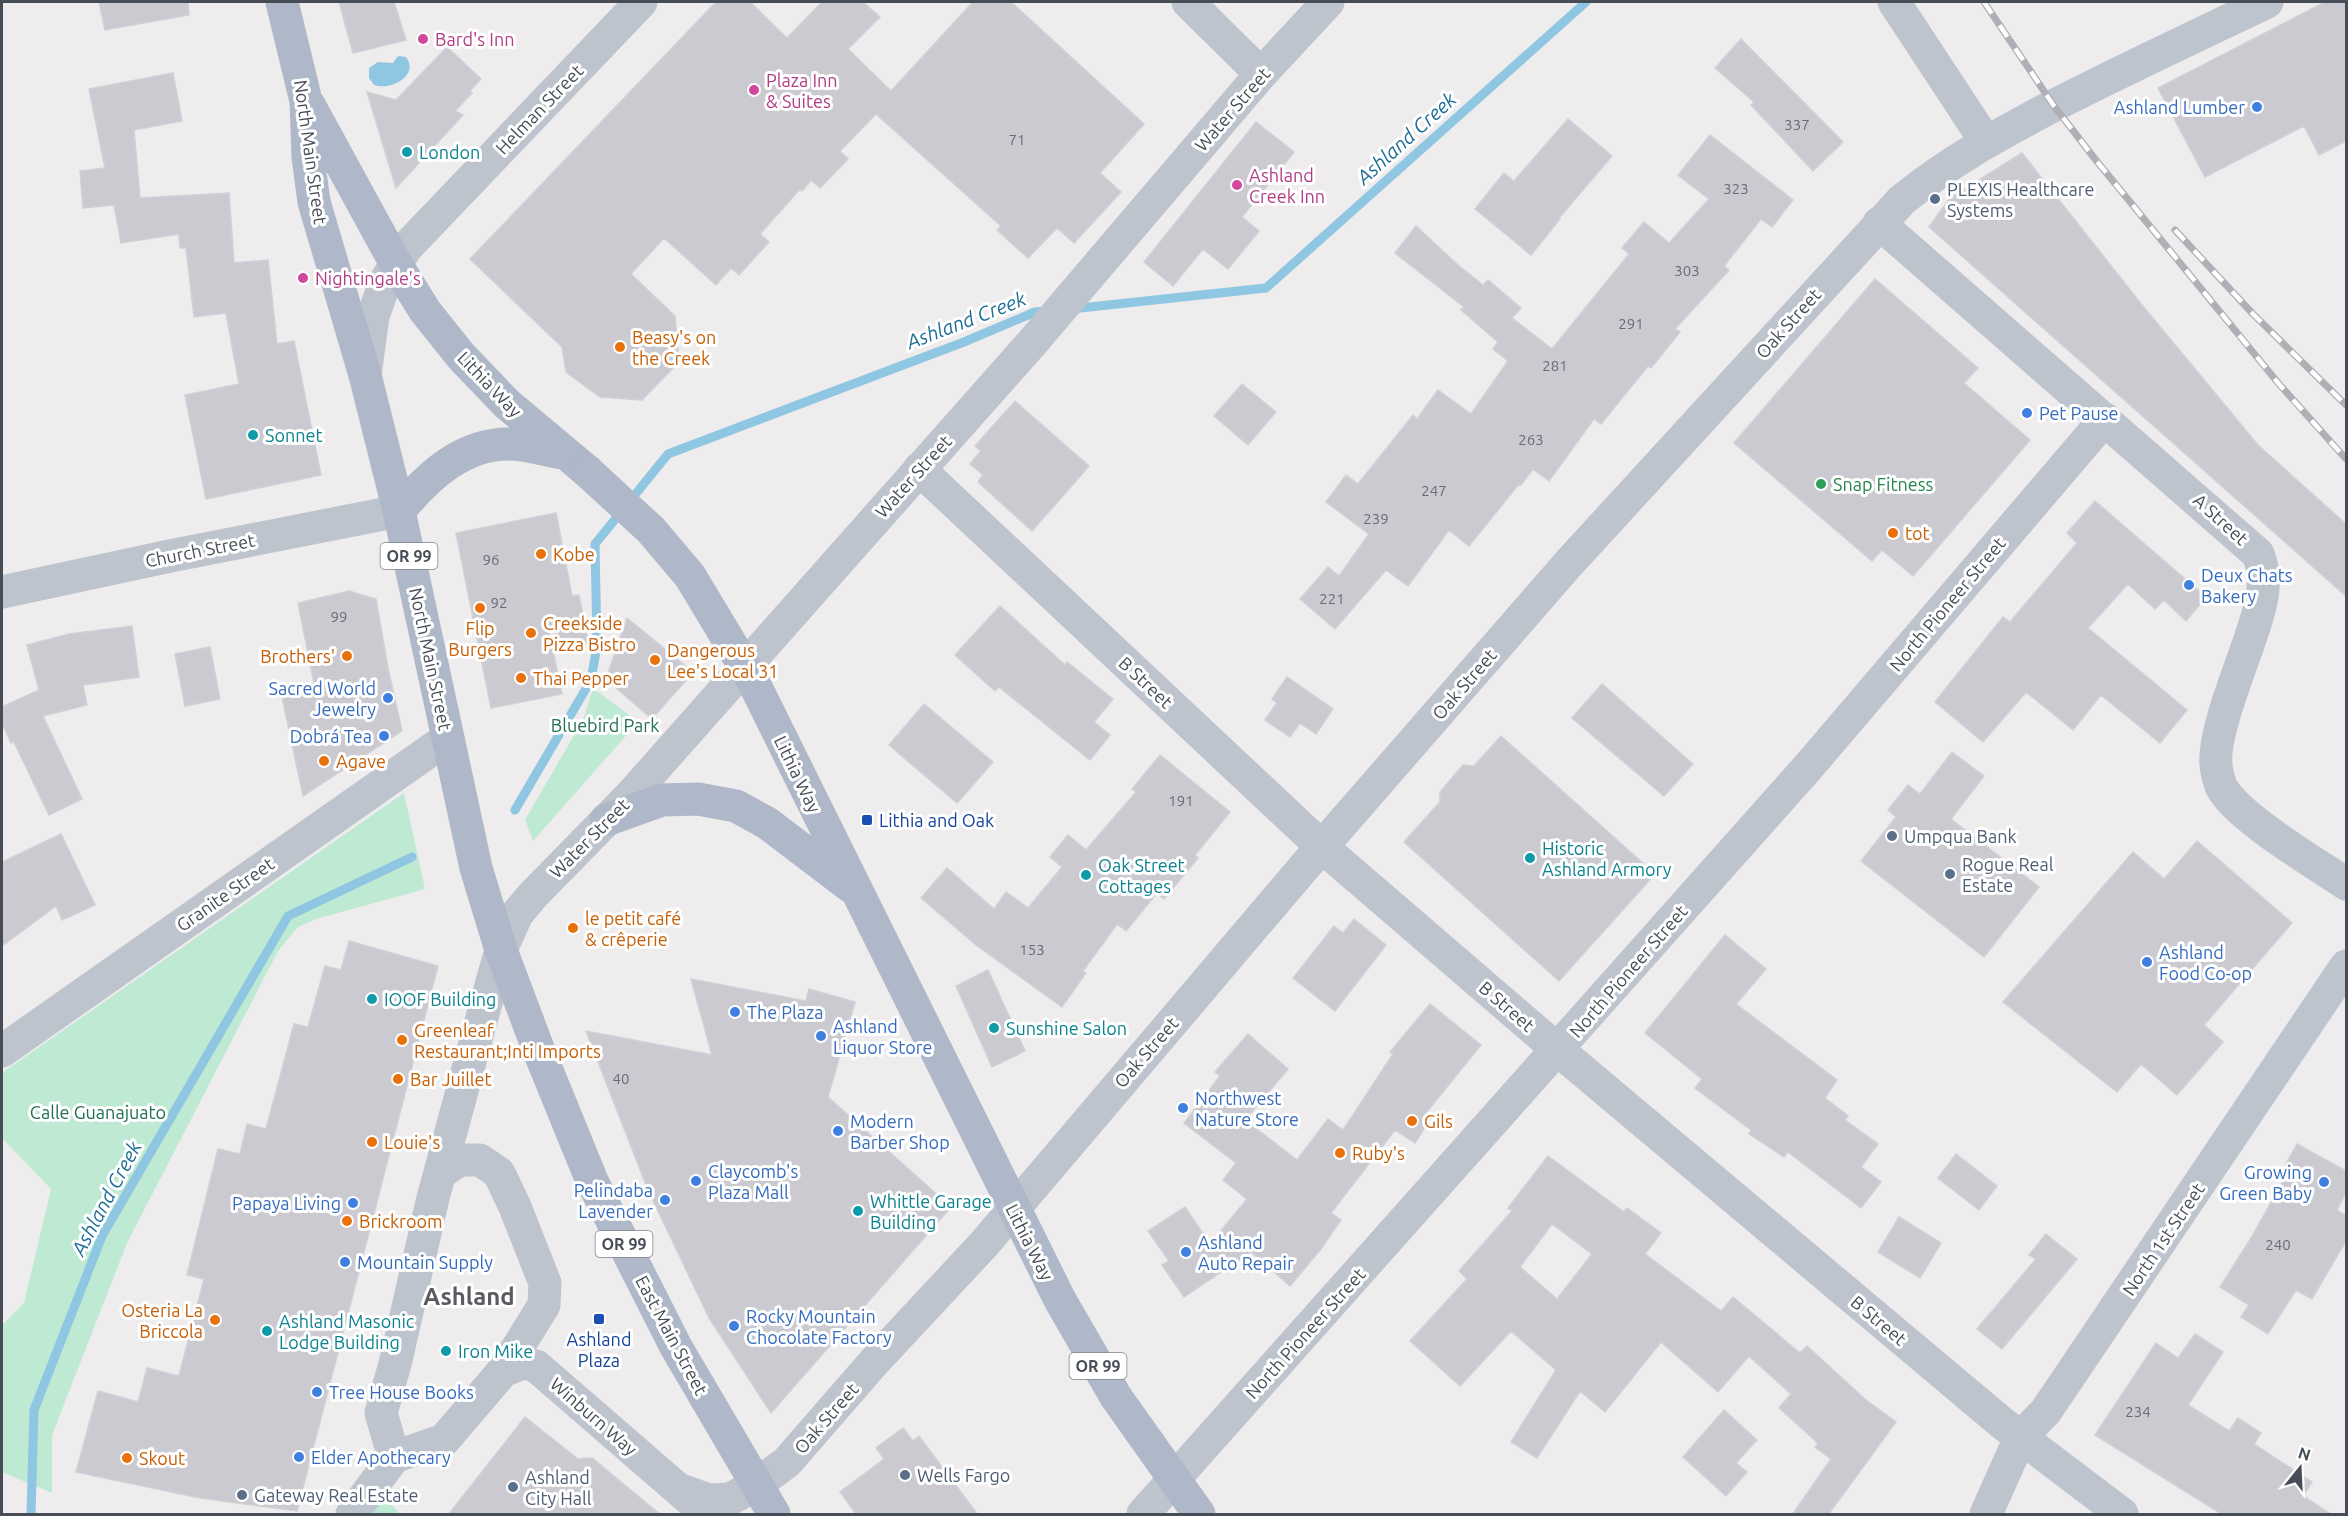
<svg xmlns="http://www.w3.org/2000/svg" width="2348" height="1516" font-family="Ubuntu,sans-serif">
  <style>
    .green { fill: #bee9d3 }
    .water { fill: #8fc6e1 }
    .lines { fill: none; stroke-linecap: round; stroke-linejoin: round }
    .stream { stroke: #8fc6e1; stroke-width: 9 }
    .building { fill: #cacad0; stroke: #d0d1d7; stroke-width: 1.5; fill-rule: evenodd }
    .minor { stroke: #bec4cd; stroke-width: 33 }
    .major { stroke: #aeb8c8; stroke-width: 33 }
    .rail-casing { stroke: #afb0b6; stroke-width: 7 }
    .rail { stroke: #fff; stroke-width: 4.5; stroke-dasharray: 14; stroke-linecap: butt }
    .major-bridge { stroke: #aeb8c8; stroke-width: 33 }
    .hotel-dot { fill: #d1479c; stroke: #fff; stroke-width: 2 }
    .shop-dot { fill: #3f7fe0; stroke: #fff; stroke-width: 2 }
    .culture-dot { fill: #0f9aa8; stroke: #fff; stroke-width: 2 }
    .service-dot { fill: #5c6f8a; stroke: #fff; stroke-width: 2 }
    .food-dot { fill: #e8710a; stroke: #fff; stroke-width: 2 }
    .leisure-dot { fill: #2e9e5b; stroke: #fff; stroke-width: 2 }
    .transit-dot { fill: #1a4fb4; stroke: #fff; stroke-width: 2 }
    .labels { text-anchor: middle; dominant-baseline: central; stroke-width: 6; stroke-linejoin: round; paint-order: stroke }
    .number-label { font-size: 15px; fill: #676c75 }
    .shield { fill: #fff; stroke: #7e8289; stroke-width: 1.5 }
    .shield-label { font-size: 16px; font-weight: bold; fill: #464d57 }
    .hotel-label { font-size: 18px; fill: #b23c85; stroke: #fff; text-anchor: start }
    .shop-label { font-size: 18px; fill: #366cbe; stroke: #fff; text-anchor: start }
    .street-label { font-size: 18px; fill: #464d57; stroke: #fff }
    .culture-label { font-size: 18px; fill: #0d838f; stroke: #fff; text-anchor: start }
    .service-label { font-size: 18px; fill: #4e5e75; stroke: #fff; text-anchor: start }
    .food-label { font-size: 18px; fill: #c56008; stroke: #fff; text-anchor: start }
    .leisure-label { font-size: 18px; fill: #27864d; stroke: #fff; text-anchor: start }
    .park-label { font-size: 18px; fill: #206f51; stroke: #fff }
    .transit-label { font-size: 18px; fill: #164399; stroke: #fff; text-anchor: start }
    .water-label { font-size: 20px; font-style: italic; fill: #1b6d95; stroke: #fff }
    .district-label { font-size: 24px; font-weight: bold; fill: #595b60; stroke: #fff }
  </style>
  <rect width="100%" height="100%" fill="#eeecec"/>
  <path class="green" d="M593 688 638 722 533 841 525 820 583 720Z
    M404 793 425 889 316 919 298 927 278 951 127 1243 52 1435V1493L2 1472V1325L24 1303 51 1189 2 1138V1073Z
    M384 1497 400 1514H354Z"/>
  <path class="water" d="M398 56 406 57C420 76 390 91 374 85L369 78V68L378 62 393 63Z"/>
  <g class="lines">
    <path class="stream" d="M1071 309 1266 288 1586 2
      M515 810 591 680 597 646 595 544 668 454 964 342 1035 312 1049 311
      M31 1514 34 1410 102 1236 288 916 412 857"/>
  </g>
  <path class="building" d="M99 2H188L189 15 105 30Z
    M339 2H394L406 40 353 53Z
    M716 2H750L787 38 822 2H863L880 17 848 49 891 91 973 2H1011L1144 124 1100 173 1121 192 1074 243 1057 228 1028 258 997 230 1001 226 876 114 840 151 848 159 820 188 811 180 802 191 800 189 760 234 769 242 739 275 731 268 716 285 664 238 631 274 675 316 679 362 642 400 600 397 566 372 562 347 470 259Z
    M2325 2H2346V141L2319 155 2304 126 2205 177 2158 88Z
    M1741 39 1843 142 1813 171 1751 105 1754 102 1715 68Z
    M447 47 481 79 470 91 472 93 455 111 463 115 396 188 367 92 396 100Z
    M173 73 182 121 134 130 140 198 229 193 234 263 268 260 277 344 294 341 321 475 206 499 185 395 239 384 226 313 194 317 186 248H180L179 234 121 243 114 205 83 208 80 171 105 168 89 89Z
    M1568 119 1612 156 1559 218 1560 219 1531 255 1475 209 1504 173 1514 181Z
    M1256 122 1294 152 1242 217 1259 231 1228 269 1203 249 1173 286 1144 262Z
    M1710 135 1793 200 1772 227 1761 219 1724 266 1729 270 1675 329 1680 332 1651 368 1648 366 1601 424 1594 419 1549 481 1533 469 1521 485 1519 484 1469 546 1449 530 1408 586 1386 570 1335 629 1300 599 1328 567 1339 576 1369 534 1326 502 1346 475 1358 484 1413 415 1417 419 1438 390 1471 414 1508 361 1493 349 1498 342 1461 310 1464 307 1395 253 1416 226 1458 265 1483 285 1488 280 1521 308 1512 318 1552 349 1629 254 1622 248 1644 222 1669 243 1709 199 1678 175Z
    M2022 153 2142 305 2258 445 2346 524V596L1929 227 1950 198Z
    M1875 279 1978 368 1964 383 2030 440 1913 576 1882 550 1872 561 1734 443Z
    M1242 384 1276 412 1248 445 1214 416Z
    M1015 401 1089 466 1032 531 978 482 983 475 970 464 981 451 975 446Z
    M2095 501 2206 597 2186 621 2164 600 2155 609 2128 584 2088 628 2187 710 2160 743 2101 695 2073 730 2026 692 1983 742 1935 702 2003 617 2010 622 2077 543 2067 533Z
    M556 513 572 596 579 595 589 645 571 648 548 627 562 694 491 708 456 533Z
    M349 591 376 599 388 668 402 731 303 796 281 692 314 683 298 603Z
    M1000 606 1065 665 1067 662 1113 699 1094 722 1110 735 1090 760 999 687 995 691 955 655Z
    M627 618 693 672 652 719 606 679Z
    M132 626 139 677 83 685 87 705 43 716 82 799 49 815 14 742 11 743 3 725 2 726V707L39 690 27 645 69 634Z
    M210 647 220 699 185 706 175 654Z
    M1287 677 1333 709 1316 734 1300 723 1290 737 1265 720 1277 703 1272 699Z
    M1602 684 1693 764 1664 796 1572 718Z
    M924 704 993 762 957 803 889 745Z
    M1501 736 1655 874 1559 981 1404 842 1440 802V792L1463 765 1474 766Z
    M1952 752 1984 776 1951 819 2039 887 1984 957 1861 861 1896 817 1888 810 1908 785 1920 794Z
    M1160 755 1230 812 1195 855 1198 858 1164 899 1157 893 1126 931 1117 924 1083 971 1086 973 1062 1007 976 945 921 898 947 868 994 909 1006 892 1028 908 1062 867 1050 857 1068 835 1086 850 1136 792 1132 789Z
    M61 834 95 905 62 920 56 906 2 946V862Z
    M2197 841 2292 923 2204 1025 2223 1042 2177 1095 2141 1064 2117 1092 2003 1002 2133 852 2164 879Z
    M1354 919 1386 945 1335 1011 1293 978 1334 926 1343 933Z
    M1725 935 1766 969 1736 1004 1837 1080 1825 1098 1848 1116 1845 1120 1878 1144 1861 1167 1881 1182 1861 1208 1788 1152 1784 1157 1749 1134 1751 1130 1695 1088 1702 1079 1645 1033Z
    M349 941 438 966 297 1511 200 1498 76 1472 98 1391 138 1402 147 1368 179 1376 204 1279 187 1275 218 1149 240 1154 247 1124 266 1129 294 1024 308 1027 325 966 341 970Z
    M988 970 1025 1051 992 1067 956 986Z
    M691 979 806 1001 809 989 855 1002 828 1097 951 1207 771 1413 709 1318 648 1190 586 1031 712 1055Z
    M1430 1004 1481 1045 1425 1114 1431 1118 1415 1143 1395 1130 1331 1213 1341 1220 1321 1249 1290 1286 1251 1252 1184 1297 1162 1265 1169 1261 1148 1231 1185 1207 1210 1244 1247 1199 1223 1180 1236 1163 1184 1123 1220 1076 1215 1072 1248 1034 1288 1069 1245 1120 1297 1160 1328 1119 1343 1130 1393 1054 1390 1052Z
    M2297 1144 2346 1171V1192L2337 1210 2346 1216V1241L2312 1299 2296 1290 2268 1334 2241 1317 2249 1305 2220 1287 2251 1238 2287 1174 2282 1171Z
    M1956 1154 1997 1186 1979 1210 1938 1178Z
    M1548 1156 1624 1212 1627 1208 1661 1233 1645 1254 1721 1311 1733 1297 1800 1353 1807 1346 1866 1400 1896 1422 1828 1515H1792L1831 1459 1815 1447 1818 1443 1779 1408 1791 1394 1749 1356 1718 1392 1661 1342 1605 1412 1580 1391 1537 1458 1511 1442 1556 1370 1511 1331 1460 1386 1410 1341 1467 1279 1459 1271 1512 1211 1508 1208ZM1552 1224 1592 1254 1557 1299 1520 1267Z
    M1899 1217 1941 1243 1920 1278 1878 1252Z
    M2046 1234 2077 1259 2002 1349 1977 1329 2036 1259 2029 1255Z
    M2195 1334 2223 1352 2188 1405 2229 1431 2238 1418 2261 1433 2254 1444 2312 1482 2303 1496 2332 1515H2223L2095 1435 2156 1343 2178 1358Z
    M1724 1410 1757 1440 1736 1463 1747 1472 1726 1496 1683 1457Z
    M525 1417 578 1459 592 1458 661 1515H448Z
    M903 1428 913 1441 919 1436 978 1515H857L840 1492 884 1459 876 1448Z"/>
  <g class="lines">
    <path class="minor" d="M1188 2 1261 74
      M1894 2 1986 142
      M1879 223 2258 554C2269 581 2261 606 2252 633 2242 665 2213 733 2216 764 2216 771 2219 780 2221 786 2235 816 2317 864 2346 884
      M365 375 373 316 386 280 406 248 641 2
      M919 469 1322 847 1558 1050 2002 1423 2122 1514
      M2 592 170 556 399 511
      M2 1051 448 738
      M440 1173 460 1160H480L499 1173 515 1207 545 1283 544 1305 503 1371
      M394 1457 381 1413 395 1364 433 1198 481 1021 501 950 517 914 533 895 632 794 1031 344 1261 74 1328 2
      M678 1489 709 1500 730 1499 756 1485 787 1462 874 1362 984 1244 1305 866 1569 563 1902 200C1950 161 1995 137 2049 108 2121 71 2194 37 2267 2
      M352 1514 394 1457 444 1440 503 1371 523 1363 536 1366 693 1502
      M1143 1514 1809 766 2105 419
      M1986 1514 2020 1438 2046 1411 2346 966"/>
    <path class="major" d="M282 2 306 101 308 157 314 202 365 375 399 511 476 868 501 950 539 1051 592 1181 676 1347 774 1514
      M309 105 396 264 425 311 461 356 507 404 587 471
      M399 511C428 476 464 442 512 444 529 445 546 450 563 453
      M795 766 1060 1300 1116 1397 1199 1514
      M606 820 662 800 698 799 736 806 767 823 850 886"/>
    <defs>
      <path id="rail" d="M1984 2 2054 106 2095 159 2279 384 2346 459
        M2175 230 2253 314 2346 405"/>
    </defs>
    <use href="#rail" class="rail-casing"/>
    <use href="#rail" class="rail"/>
    <path class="major-bridge" d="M587 471 651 530 690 576 752 679 795 766"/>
  </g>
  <g class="hotel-dot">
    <circle cx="423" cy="39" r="6"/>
    <circle cx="754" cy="90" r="6"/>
    <circle cx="1237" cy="185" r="6"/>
    <circle cx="303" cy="278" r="6"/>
  </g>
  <g class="shop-dot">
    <circle cx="2257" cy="107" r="6"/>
    <circle cx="2027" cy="413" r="6"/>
    <circle cx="2189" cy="585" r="6"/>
    <circle cx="388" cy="698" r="6"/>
    <circle cx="384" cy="736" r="6"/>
    <circle cx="2147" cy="962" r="6"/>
    <circle cx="735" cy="1012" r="6"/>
    <circle cx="821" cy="1036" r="6"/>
    <circle cx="1183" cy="1108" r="6"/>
    <circle cx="838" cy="1131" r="6"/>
    <circle cx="696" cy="1181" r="6"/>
    <circle cx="2324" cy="1182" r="6"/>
    <circle cx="665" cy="1200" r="6"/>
    <circle cx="353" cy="1203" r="6"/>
    <circle cx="1186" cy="1252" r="6"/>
    <circle cx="345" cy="1262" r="6"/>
    <circle cx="734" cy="1326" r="6"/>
    <circle cx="317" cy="1392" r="6"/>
    <circle cx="299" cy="1457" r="6"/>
  </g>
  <g class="culture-dot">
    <circle cx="407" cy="152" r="6"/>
    <circle cx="253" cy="435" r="6"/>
    <circle cx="1530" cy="858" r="6"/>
    <circle cx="1086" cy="875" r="6"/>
    <circle cx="372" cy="999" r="6"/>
    <circle cx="994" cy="1028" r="6"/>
    <circle cx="858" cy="1211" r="6"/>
    <circle cx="267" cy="1331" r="6"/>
    <circle cx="446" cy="1351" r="6"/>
  </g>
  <g class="service-dot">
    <circle cx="1935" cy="199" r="6"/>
    <circle cx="1892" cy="836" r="6"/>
    <circle cx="1950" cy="874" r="6"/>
    <circle cx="905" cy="1475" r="6"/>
    <circle cx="513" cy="1487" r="6"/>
    <circle cx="242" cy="1495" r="6"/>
  </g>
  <g class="food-dot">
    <circle cx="620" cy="347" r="6"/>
    <circle cx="1893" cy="533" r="6"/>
    <circle cx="541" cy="554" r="6"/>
    <circle cx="480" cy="608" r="6"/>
    <circle cx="531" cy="633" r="6"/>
    <circle cx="347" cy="656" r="6"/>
    <circle cx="655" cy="660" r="6"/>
    <circle cx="521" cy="678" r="6"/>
    <circle cx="324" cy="761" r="6"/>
    <circle cx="573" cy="928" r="6"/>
    <circle cx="402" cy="1040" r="6"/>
    <circle cx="398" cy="1079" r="6"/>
    <circle cx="1412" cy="1121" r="6"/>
    <circle cx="372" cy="1142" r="6"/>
    <circle cx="1340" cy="1153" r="6"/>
    <circle cx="347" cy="1221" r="6"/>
    <circle cx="215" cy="1320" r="6"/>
    <circle cx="127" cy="1458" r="6"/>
  </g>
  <circle class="leisure-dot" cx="1821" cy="484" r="6"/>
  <g class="transit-dot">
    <rect x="861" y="814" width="12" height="12" rx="3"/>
    <rect x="593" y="1313" width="12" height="12" rx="3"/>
  </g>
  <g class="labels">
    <g class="number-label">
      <text x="1797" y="124">337</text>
      <text x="1017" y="139">71</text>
      <text x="1736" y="188">323</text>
      <text x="1687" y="270">303</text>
      <text x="1631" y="323">291</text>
      <text x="1555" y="365">281</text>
      <text x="1531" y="439">263</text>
      <text x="1434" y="490">247</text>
      <text x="1376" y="518">239</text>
      <text x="491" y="559">96</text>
      <text x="1332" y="598">221</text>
      <text x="499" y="602">92</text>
      <text x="339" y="616">99</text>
      <text x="1181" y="800">191</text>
      <text x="1032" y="949">153</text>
      <text x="621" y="1078">40</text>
      <text x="2278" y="1244">240</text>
      <text x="2138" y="1411">234</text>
    </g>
    <g class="shield">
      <rect x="380.5" y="543" width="57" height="26" rx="4.5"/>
      <rect x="595.5" y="1231" width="57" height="26" rx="4.5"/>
      <rect x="1069.5" y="1353" width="57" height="26" rx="4.5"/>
    </g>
    <g class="shield-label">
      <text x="409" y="556">OR 99</text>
      <text x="624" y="1244">OR 99</text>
      <text x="1098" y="1366">OR 99</text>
    </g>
    <g class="hotel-label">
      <text x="435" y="39">Bard's Inn</text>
      <text x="766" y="80">Plaza Inn<tspan x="766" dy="21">&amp; Suites</tspan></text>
      <text x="1249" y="175">Ashland<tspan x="1249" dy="21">Creek Inn</tspan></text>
      <text x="315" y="278">Nightingale's</text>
    </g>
    <g class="shop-label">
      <text x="2245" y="107" text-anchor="end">Ashland Lumber</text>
      <text x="2039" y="413">Pet Pause</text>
      <text x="2201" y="575">Deux Chats<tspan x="2201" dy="21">Bakery</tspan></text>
      <text x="376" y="688" text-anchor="end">Sacred World<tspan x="376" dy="21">Jewelry</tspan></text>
      <text x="372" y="736" text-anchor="end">Dobrá Tea</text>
      <text x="2159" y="952">Ashland<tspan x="2159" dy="21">Food Co-op</tspan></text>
      <text x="747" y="1012">The Plaza</text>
      <text x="833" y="1026">Ashland<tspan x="833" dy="21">Liquor Store</tspan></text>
      <text x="1195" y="1098">Northwest<tspan x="1195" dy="21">Nature Store</tspan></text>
      <text x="850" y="1121">Modern<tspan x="850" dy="21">Barber Shop</tspan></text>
      <text x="708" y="1171">Claycomb's<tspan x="708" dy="21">Plaza Mall</tspan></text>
      <text x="2312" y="1172" text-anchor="end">Growing<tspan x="2312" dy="21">Green Baby</tspan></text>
      <text x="653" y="1190" text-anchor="end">Pelindaba<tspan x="653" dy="21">Lavender</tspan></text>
      <text x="341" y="1203" text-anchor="end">Papaya Living</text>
      <text x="1198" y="1242">Ashland<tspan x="1198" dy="21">Auto Repair</tspan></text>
      <text x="357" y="1262">Mountain Supply</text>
      <text x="746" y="1316">Rocky Mountain<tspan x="746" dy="21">Chocolate Factory</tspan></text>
      <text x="329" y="1392">Tree House Books</text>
      <text x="311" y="1457">Elder Apothecary</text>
    </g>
    <g class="street-label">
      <text transform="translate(539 109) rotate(-46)">Helman Street</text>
      <text transform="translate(1232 109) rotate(-49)">Water Street</text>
      <text transform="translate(311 152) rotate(82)">North Main Street</text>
      <text transform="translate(1788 323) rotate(-48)">Oak Street</text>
      <text transform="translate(490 384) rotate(46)">Lithia Way</text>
      <text transform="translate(913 476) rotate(-48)">Water Street</text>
      <text transform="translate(2221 519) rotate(42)">A Street</text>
      <text transform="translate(200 550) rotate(-11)">Church Street</text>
      <text transform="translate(1947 604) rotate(-50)">North Pioneer Street</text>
      <text transform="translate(431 659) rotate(78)">North Main Street</text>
      <text transform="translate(1146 682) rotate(43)">B Street</text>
      <text transform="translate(1464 684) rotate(-49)">Oak Street</text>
      <text transform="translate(798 774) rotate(64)">Lithia Way</text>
      <text transform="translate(589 838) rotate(-45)">Water Street</text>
      <text transform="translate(225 894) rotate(-35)">Granite Street</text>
      <text transform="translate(1628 971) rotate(-49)">North Pioneer Street</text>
      <text transform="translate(1507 1006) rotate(41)">B Street</text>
      <text transform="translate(1146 1052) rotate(-49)">Oak Street</text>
      <text transform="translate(2163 1239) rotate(-56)">North 1st Street</text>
      <text transform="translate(1030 1242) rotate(63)">Lithia Way</text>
      <text transform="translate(1879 1320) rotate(40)">B Street</text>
      <text transform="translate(1305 1333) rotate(-48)">North Pioneer Street</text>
      <text transform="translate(672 1335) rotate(62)">East Main Street</text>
      <text transform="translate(594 1416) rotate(41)">Winburn Way</text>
      <text transform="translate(826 1418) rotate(-49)">Oak Street</text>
    </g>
    <g class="culture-label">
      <text x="419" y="152">London</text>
      <text x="265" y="435">Sonnet</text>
      <text x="1542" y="848">Historic<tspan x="1542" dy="21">Ashland Armory</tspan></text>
      <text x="1098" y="865">Oak Street<tspan x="1098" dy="21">Cottages</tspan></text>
      <text x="384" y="999">IOOF Building</text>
      <text x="1006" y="1028">Sunshine Salon</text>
      <text x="870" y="1201">Whittle Garage<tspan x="870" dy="21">Building</tspan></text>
      <text x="279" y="1321">Ashland Masonic<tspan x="279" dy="21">Lodge Building</tspan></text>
      <text x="458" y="1351">Iron Mike</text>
    </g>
    <g class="service-label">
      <text x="1947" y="189">PLEXIS Healthcare<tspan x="1947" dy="21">Systems</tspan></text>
      <text x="1904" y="836">Umpqua Bank</text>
      <text x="1962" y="864">Rogue Real<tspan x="1962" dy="21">Estate</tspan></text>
      <text x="917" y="1475">Wells Fargo</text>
      <text x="525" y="1477">Ashland<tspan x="525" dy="21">City Hall</tspan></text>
      <text x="254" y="1495">Gateway Real Estate</text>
    </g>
    <g class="food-label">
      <text x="632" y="337">Beasy's on<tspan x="632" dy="21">the Creek</tspan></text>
      <text x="1905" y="533">tot</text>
      <text x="553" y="554">Kobe</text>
      <text x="543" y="623">Creekside<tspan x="543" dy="21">Pizza Bistro</tspan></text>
      <text x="480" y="628" text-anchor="middle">Flip<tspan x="480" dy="21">Burgers</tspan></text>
      <text x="667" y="650">Dangerous<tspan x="667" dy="21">Lee's Local 31</tspan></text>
      <text x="335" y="656" text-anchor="end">Brothers'</text>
      <text x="533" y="678">Thai Pepper</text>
      <text x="336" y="761">Agave</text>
      <text x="585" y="918">le petit café<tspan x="585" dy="21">&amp; crêperie</tspan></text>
      <text x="414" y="1030">Greenleaf<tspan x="414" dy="21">Restaurant;Inti Imports</tspan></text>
      <text x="410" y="1079">Bar Juillet</text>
      <text x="1424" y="1121">Gils</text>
      <text x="384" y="1142">Louie's</text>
      <text x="1352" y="1153">Ruby's</text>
      <text x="359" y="1221">Brickroom</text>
      <text x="203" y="1310" text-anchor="end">Osteria La<tspan x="203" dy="21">Briccola</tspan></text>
      <text x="139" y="1458">Skout</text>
    </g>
    <g class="leisure-label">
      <text x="1833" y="484">Snap Fitness</text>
    </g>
    <g class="park-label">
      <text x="605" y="725">Bluebird Park</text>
      <text x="98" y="1112">Calle Guanajuato</text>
    </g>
    <g class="transit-label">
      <text x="879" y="820">Lithia and Oak</text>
      <text x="599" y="1339" text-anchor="middle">Ashland<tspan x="599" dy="21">Plaza</tspan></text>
    </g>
    <g class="water-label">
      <text transform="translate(1406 138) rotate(-42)">Ashland Creek</text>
      <text transform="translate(966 320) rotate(-21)">Ashland Creek</text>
      <text transform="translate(106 1198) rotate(-62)">Ashland Creek</text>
    </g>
    <g class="district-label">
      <text x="469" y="1296">Ashland</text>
    </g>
  </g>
  <rect width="2348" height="1516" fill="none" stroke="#464d57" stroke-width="6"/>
  <g transform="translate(2300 1468) rotate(18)" stroke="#ffffff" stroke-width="4.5" paint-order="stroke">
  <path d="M0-4.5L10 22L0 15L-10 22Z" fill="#464d57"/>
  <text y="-9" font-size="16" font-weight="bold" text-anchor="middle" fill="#464d57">N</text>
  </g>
</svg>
